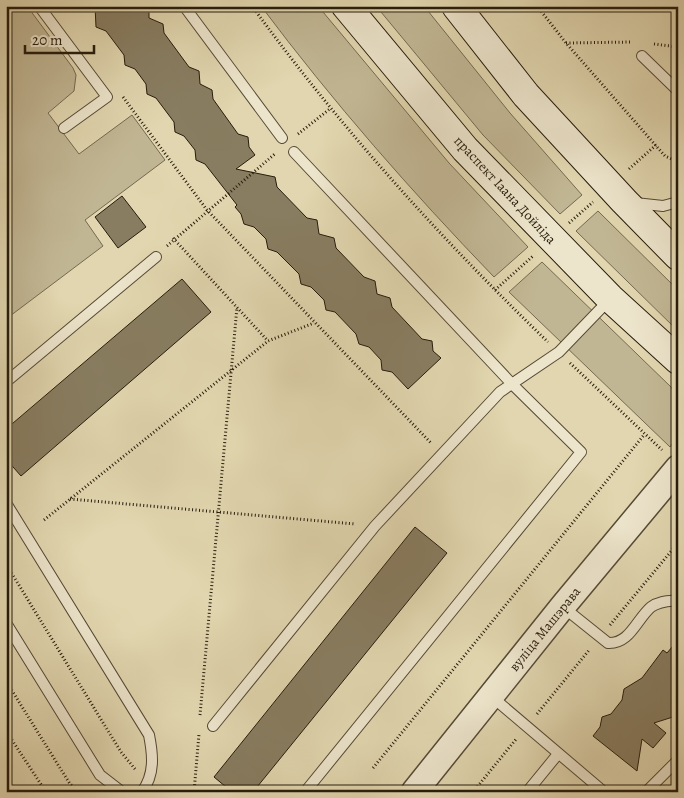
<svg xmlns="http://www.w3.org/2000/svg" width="684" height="798" font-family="Alegreya,serif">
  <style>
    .green { fill: #c1b693; stroke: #746950 }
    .building { fill: #887d61; stroke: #271c0c }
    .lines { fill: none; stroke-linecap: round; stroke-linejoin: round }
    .service-casing { stroke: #564a35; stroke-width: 12 }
    .tertiary-casing { stroke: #564a35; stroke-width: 28 }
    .secondary-casing { stroke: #271c0c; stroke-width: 30 }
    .path { stroke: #271c0c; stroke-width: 3; stroke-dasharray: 1 2.5; stroke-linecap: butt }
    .service { stroke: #ece4cb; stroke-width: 10 }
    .tertiary { stroke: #ece4cb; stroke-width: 25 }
    .secondary { stroke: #ece4cb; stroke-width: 28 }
    .labels { text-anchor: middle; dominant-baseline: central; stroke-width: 4; stroke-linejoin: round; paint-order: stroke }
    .street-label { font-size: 14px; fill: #271c0c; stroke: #ece4cb }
  </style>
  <rect width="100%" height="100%" fill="#e1d6af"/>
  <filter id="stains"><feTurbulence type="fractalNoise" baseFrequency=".004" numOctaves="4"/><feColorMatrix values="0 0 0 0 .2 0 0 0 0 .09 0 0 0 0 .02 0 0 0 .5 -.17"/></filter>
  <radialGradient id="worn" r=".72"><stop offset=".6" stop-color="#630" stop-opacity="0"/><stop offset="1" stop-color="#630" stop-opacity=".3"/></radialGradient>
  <path class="green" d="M6 6H27L73 68 76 75 74 91 48 113 79 154 132 115 165 160 85 220 103 246 6 319Z
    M261 6H318L449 163 528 247 494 277C411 191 333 102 261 6Z
    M376 6H424L510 113 582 195 560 214 483 135Z
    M598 211 678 290V331L576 231Z
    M542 262 671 387 678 400V436L670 447 509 292Z"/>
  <path class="building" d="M95 6H149V18L163 24 164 33 189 67 199 71 200 84 212 90 213 99 238 134 248 137 249 147 255 155 236 169 275 177 277 187 307 218 317 220 319 234 334 238 336 248 364 277 375 281 377 294 390 298 392 307 422 339 432 341 433 351 441 358 408 389 392 372 382 370 381 360 369 347 359 344 356 334 335 312 326 310 324 300 311 287 301 284 299 274 277 252 268 249 266 239 254 227 244 224 241 214 235 207 237 205 205 164 196 160 195 150 184 136 175 132 174 122 156 98 147 94 146 84 135 69 125 65 124 55 106 31 96 27Z
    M122 196 146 227 118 248 95 217Z
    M182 279 211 312 21 476 6 459V429Z
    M415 527 447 553 253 792H232L214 777Z
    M678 640 676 716 654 723 666 733 653 748 642 739 637 771 593 736 600 727 602 717 611 714 622 700 624 689 642 678 663 650 667 653Z"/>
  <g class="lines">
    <defs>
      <path id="service" d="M39 6 107 97 64 128
        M184 6 282 138
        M642 56 678 91
        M294 152 512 384 581 452 305 792
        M635 203 663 206 678 202
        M6 382 156 257
        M6 503 149 735C153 755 155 774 142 792
        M563 607 608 643C630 644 636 620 651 607 659 601 669 601 678 600
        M6 623 100 775 122 792
        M491 696 604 792
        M213 726 375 526 500 392 559 352 610 299
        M527 792 558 754
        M646 792 678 760"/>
      <path id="tertiary" d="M414 792 563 606 678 468"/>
      <path id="secondary" d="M346 6 465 149 610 298 678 360
        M456 6 526 95 624 201 678 256"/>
    </defs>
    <use href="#service" class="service-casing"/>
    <use href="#tertiary" class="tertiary-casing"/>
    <use href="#secondary" class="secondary-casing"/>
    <path class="path" d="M252 6C340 127 440 238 548 342
      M537 6 566 43 665 156 678 162
      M566 43 632 42
      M654 44 678 47
      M123 97 207 210 431 443
      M298 134 331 108
      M629 169 656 145
      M569 223 593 202
      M173 238 268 341
      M167 246 276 153
      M495 290 533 256
      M570 363 662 450
      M70 499 355 524
      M44 520 268 341 314 323
      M6 564 121 752 135 769
      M610 625 678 543
      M6 681 70 784 80 792
      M537 714 590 649
      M200 715 237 307
      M6 731 46 792
      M373 768 644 435
      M6 790 45 792
      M194 792 199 734
      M473 792 517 738"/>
    <use href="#service" class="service"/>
    <use href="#tertiary" class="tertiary"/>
    <use href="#secondary" class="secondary"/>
  </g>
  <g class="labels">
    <g class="street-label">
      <text transform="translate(505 190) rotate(47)">праспект Іаана Дойліда</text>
      <text transform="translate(545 629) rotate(-51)">вуліца Машэрава</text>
    </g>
  </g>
  <rect width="684" height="798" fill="none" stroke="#e1d6af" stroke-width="25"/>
  <rect x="8" y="8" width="669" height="783" fill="none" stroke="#271c0c" stroke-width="2.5"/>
  <rect x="12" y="12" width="659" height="773" fill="none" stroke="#271c0c"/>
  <path d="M25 45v8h69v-8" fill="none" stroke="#271c0c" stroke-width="2.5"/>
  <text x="32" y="45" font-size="15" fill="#271c0c" stroke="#ece4cb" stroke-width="4" paint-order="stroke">20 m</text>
  <rect width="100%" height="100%" filter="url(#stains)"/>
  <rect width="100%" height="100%" fill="url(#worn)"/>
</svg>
